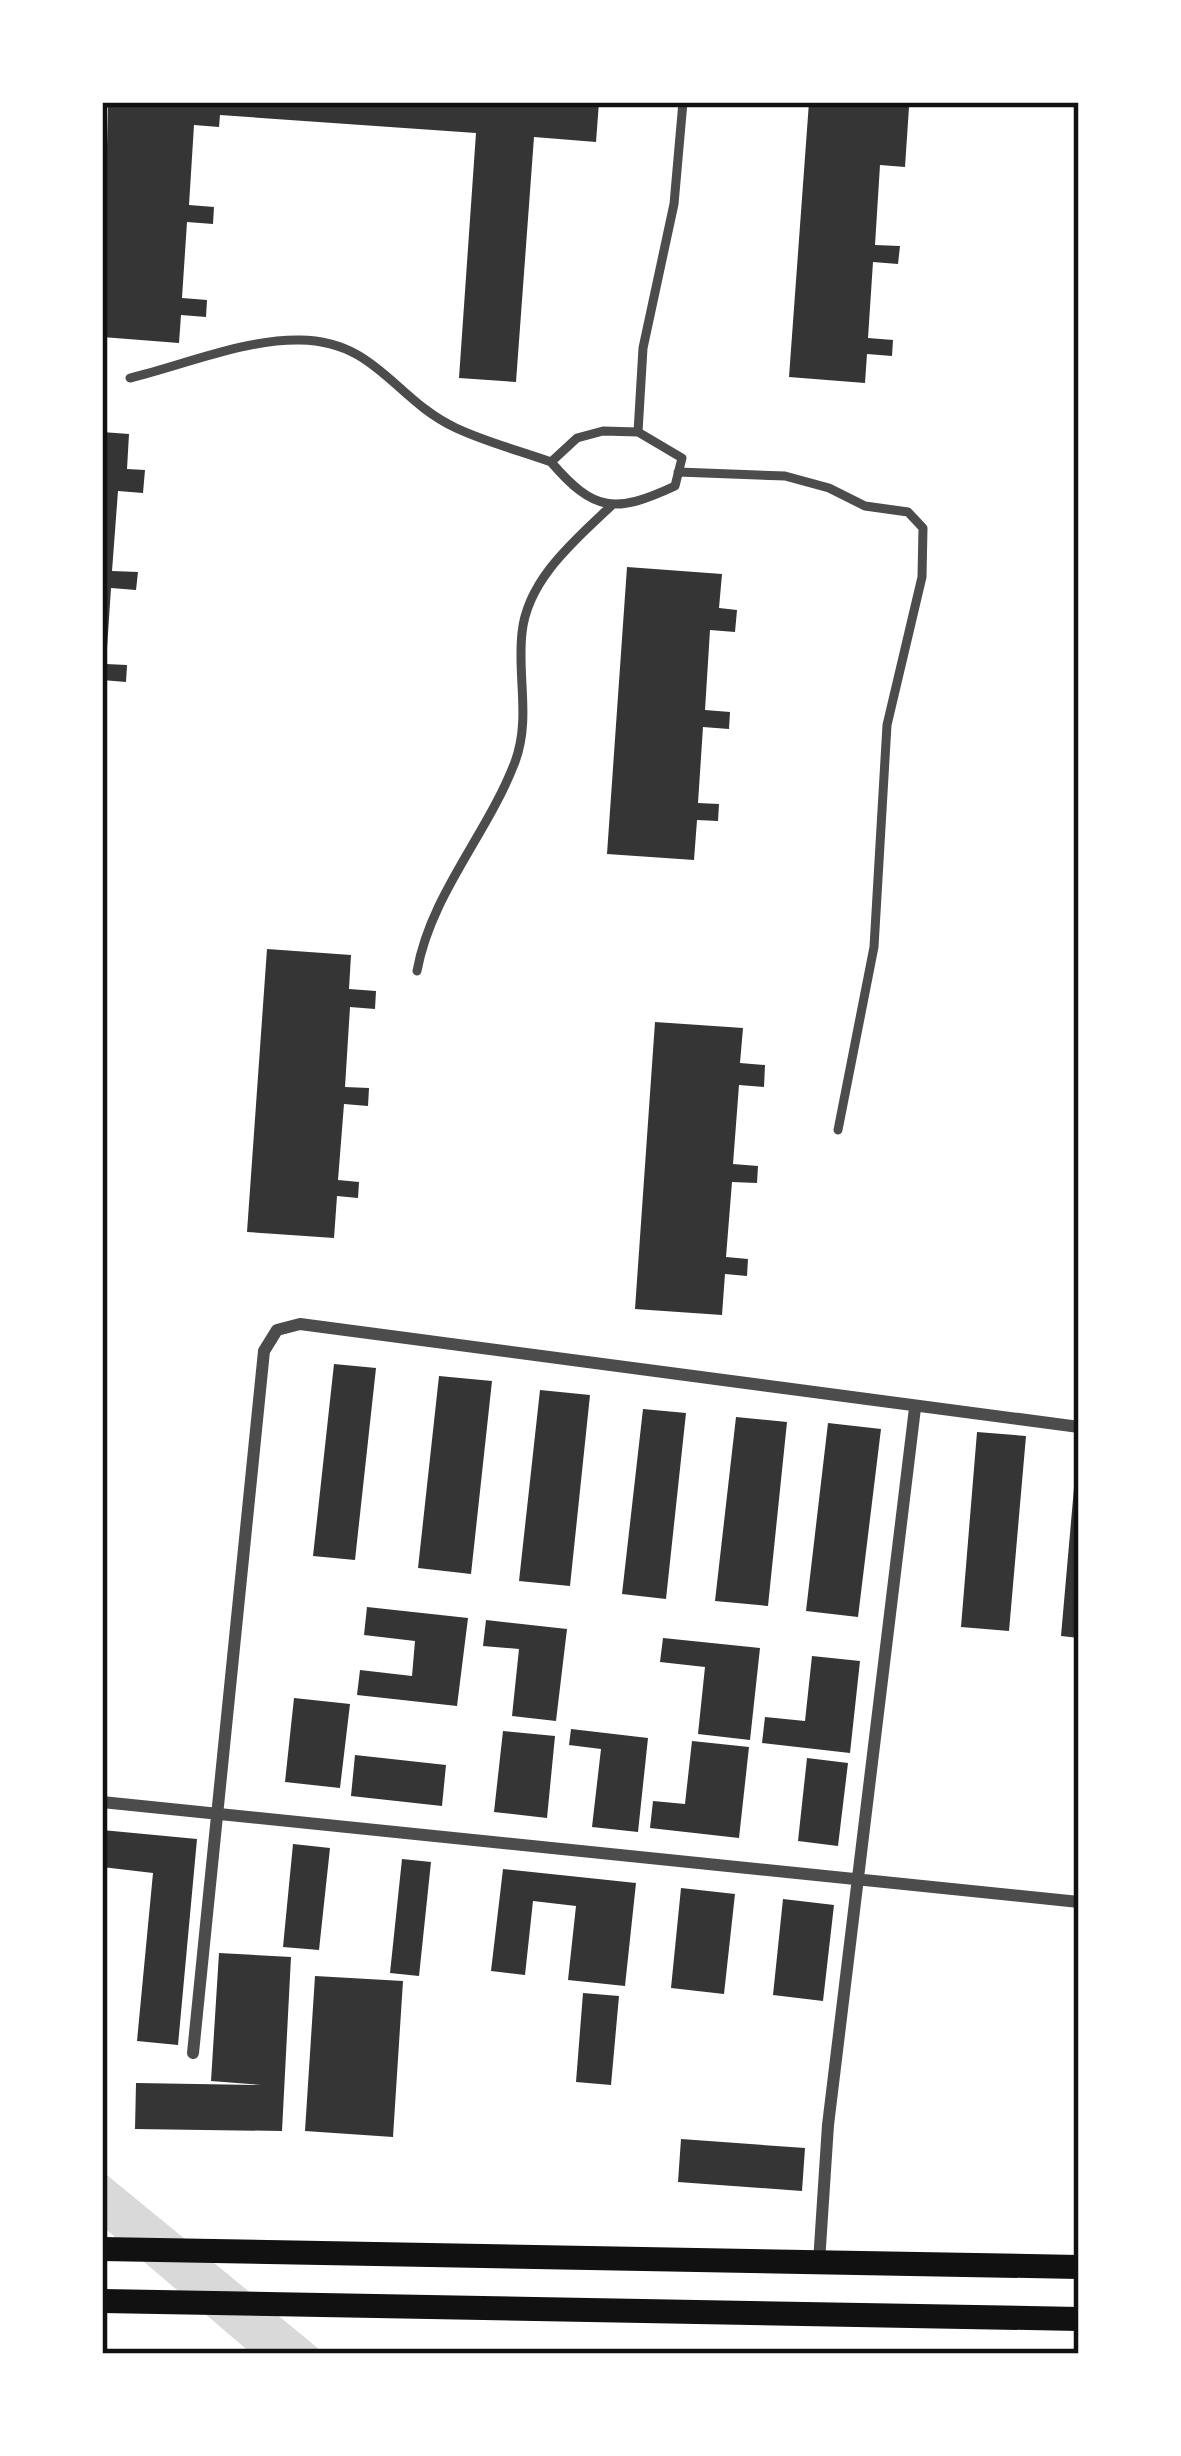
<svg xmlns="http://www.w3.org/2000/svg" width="1181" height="2456" font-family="'PT Sans Narrow',sans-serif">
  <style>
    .water { fill: #d9d9d9 }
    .building { fill: #353535 }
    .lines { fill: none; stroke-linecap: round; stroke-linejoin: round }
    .service { stroke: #4c4c4c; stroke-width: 9 }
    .minor { stroke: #4c4c4c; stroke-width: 12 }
    .secondary { stroke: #111; stroke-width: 24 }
    .neatline { fill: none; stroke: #111; stroke-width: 4.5 }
  </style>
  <rect width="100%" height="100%" fill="#fff"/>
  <path class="water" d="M102 2171 325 2354H252L102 2226Z"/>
  <path class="building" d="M102 102H599L596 142 534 137 516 382 459 378 476 133 220 115 219 127 194 125 189 205 214 207 213 224 187 222 182 298 207 300 206 317 181 315 179 343 102 337 108 108Z
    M809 102 909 107 905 167 880 165 875 245 900 246 898 264 873 262 868 338 893 340 892 356 867 354 865 383 789 377Z
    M102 432 129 434 127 469 145 470 143 493 118 491 112 571 138 572 136 590 111 588 106 664 127 665 126 682 102 680Z
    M627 567 722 574 719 608 737 610 735 632 710 630 705 710 730 712 729 729 703 727 698 803 719 804 718 821 697 820 694 860 607 854Z
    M267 949 351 955 349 989 376 991 375 1009 350 1007 345 1087 369 1088 368 1106 344 1104 338 1180 359 1182 358 1198 337 1196 334 1238 247 1232Z
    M655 1022 743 1028 740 1063 765 1065 764 1087 739 1085 733 1164 758 1166 757 1183 732 1182 726 1257 748 1259 747 1276 725 1274 722 1315 635 1309Z
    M334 1364 376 1368 355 1560 313 1556Z
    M439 1376 492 1381 471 1574 418 1568Z
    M540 1390 590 1395 570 1586 519 1581Z
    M643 1409 686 1413 666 1599 622 1594Z
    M736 1417 787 1422 768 1606 715 1601Z
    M828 1423 881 1429 858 1617 806 1611Z
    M977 1432 1026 1436 1009 1631 961 1627Z
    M1076 1465H1079V1638L1061 1636Z
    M367 1607 468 1618 457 1706 357 1695 360 1670 412 1676 415 1641 364 1635Z
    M486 1620 567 1629 556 1721 512 1716 519 1649 483 1646Z
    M663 1638 760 1648 750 1740 698 1734 705 1667 660 1662Z
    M812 1656 860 1661 850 1753 762 1743 765 1717 805 1721Z
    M294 1698 350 1704 340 1788 285 1782Z
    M571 1729 648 1738 638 1832 592 1827 601 1749 569 1745Z
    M503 1731 555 1736 547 1818 494 1812Z
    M692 1741 749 1747 739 1838 650 1828 653 1801 685 1804Z
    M355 1755 446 1765 442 1806 351 1796Z
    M807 1758 848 1763 838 1846 798 1841Z
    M102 1830 197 1839 178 2045 137 2041 153 1873 102 1867Z
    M293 1844 330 1848 319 1950 283 1947Z
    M402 1859 431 1862 419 1976 390 1973Z
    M503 1869 636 1883 625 1986 568 1980 576 1906 533 1901 525 1975 491 1971Z
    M681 1888 735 1894 724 1994 671 1988Z
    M783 1899 834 1905 823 2001 773 1995Z
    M219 1953 291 1957 282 2131 135 2129 136 2083 261 2085 211 2081Z
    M315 1976 403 1981 393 2137 305 2131Z
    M583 1993 619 1996 611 2085 576 2082Z
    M681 2139 805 2148 802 2191 678 2182Z"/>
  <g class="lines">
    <path class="service" d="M130 378C184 365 244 339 300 340 377 341 394 399 456 428 486 442 520 451 551 462
      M603 431 638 432 682 458 675 486C615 514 594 512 551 462L577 438Z
      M638 432 643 348 674 204 683 102
      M678 472 785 476 829 488 865 506 908 512 923 528 922 577 887 725 874 947 838 1130
      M417 971C431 894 487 835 515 762 531 719 517 676 522 633 527 580 575 540 611 506"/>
    <path class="minor" d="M102 1802 1079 1902
      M193 2053 264 1351 277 1330 300 1324 1079 1427
      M819 2262 828 2125 915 1408"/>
    <path class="secondary" d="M102 2249 1079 2267
      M102 2301 1079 2319"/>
  </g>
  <rect width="1181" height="2456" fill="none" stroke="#ffffff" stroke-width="210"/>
  <rect x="105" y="105" width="971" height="2246" class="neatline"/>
</svg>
